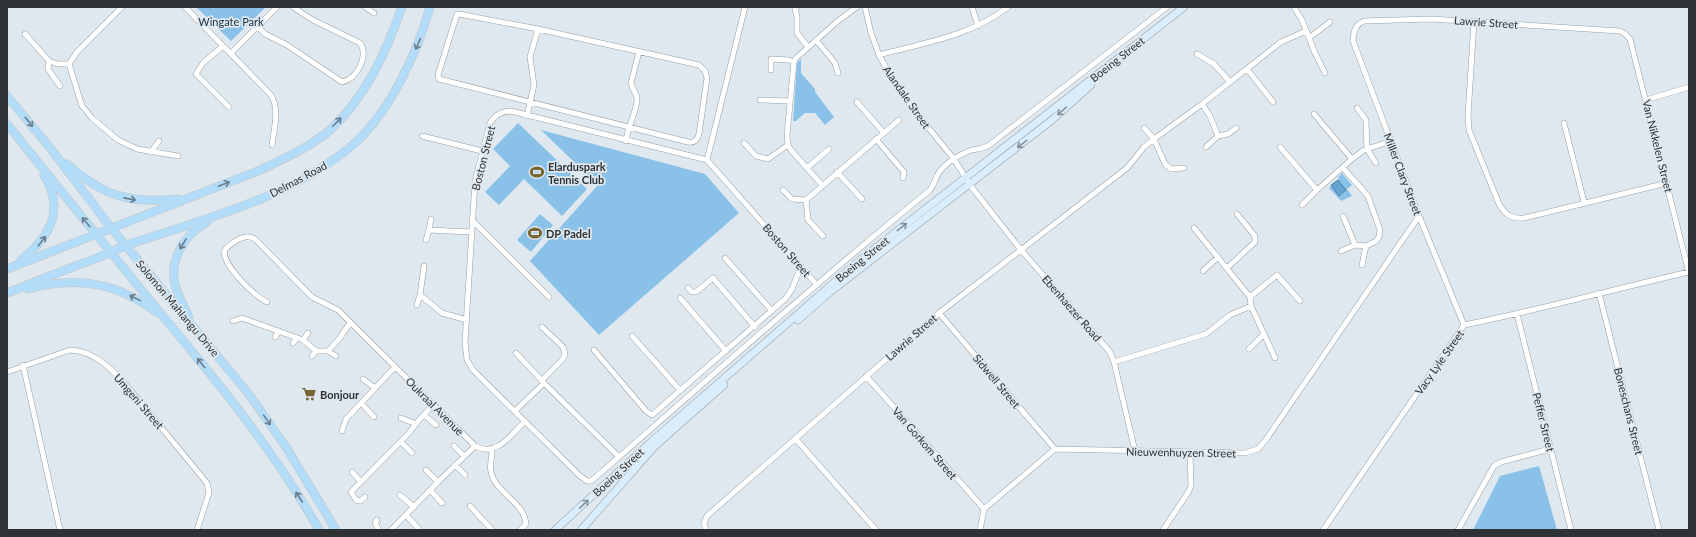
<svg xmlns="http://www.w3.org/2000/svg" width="1696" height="537" font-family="Lato,sans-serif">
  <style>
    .green { fill: #8ac1e8 }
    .water { fill: #64a4d1; stroke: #5482a2 }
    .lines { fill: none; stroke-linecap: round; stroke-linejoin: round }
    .street-casing { stroke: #969fa5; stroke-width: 6 }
    .secondary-casing { stroke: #969fa5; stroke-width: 8 }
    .primary-casing { stroke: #c4c6c6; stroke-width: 9 }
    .street { stroke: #fff; stroke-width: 5 }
    .secondary { stroke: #d9edfc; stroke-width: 7 }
    .primary { stroke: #b3dcf9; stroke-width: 8 }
    .oneway { stroke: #6a7e8d }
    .oneway2 { stroke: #849098 }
    .labels { text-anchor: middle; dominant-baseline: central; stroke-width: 3.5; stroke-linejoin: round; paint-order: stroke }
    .park-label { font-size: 11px; fill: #153145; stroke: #dfe8ef }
    .street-label { font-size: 11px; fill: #2e3234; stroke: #dfe8ef }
    .poi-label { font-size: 11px; font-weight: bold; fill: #2e3234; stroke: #dfe8ef; text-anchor: start }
  </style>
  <rect width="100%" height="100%" fill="#dfe8ef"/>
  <path class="green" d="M196 7H266L231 41Z
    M801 59V73L815 89V92L834 117 825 125 815 113H805L796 121H793L797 63Z
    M518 123 587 189 562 216 524 179 499 205 485 192 510 166 493 149Z
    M541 130 705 174 739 213 599 335 530 261 598 185Z
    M1342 173 1352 185 1347 189 1352 196 1341 201 1329 188 1339 179 1338 177Z
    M540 214 553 225 531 252 517 240Z
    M1539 466 1557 530H1473L1500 476Z"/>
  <path class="water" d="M1338 180 1346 190 1339 196 1331 185Z"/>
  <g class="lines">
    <defs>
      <path id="street" d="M185 7 271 95C280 110 274 128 272 145
        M365 7 374 13
        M797 7 795 9 797 17V33L808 47
        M865 7 871 33 879 55 893 80 912 108 954 159 970 185 1021 250 1110 352 1114 362 1135 451
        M972 7 978 26
        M1294 7 1302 20 1315 53 1325 73
        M457 14H459L538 29 699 65 705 71 707 78 699 134C697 140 695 143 688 142L439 79 438 75Z
        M1474 22 1468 115 1469 130 1499 204C1505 215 1512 219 1524 218L1667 183
        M258 27 265 34 287 45 342 82C357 79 369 56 360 43L311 19 293 7
        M25 34 49 61 58 64H69
        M1309 38 1330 22
        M816 40 835 63 838 73
        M223 46 203 63 196 74 229 107
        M231 53 277 7
        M1197 54 1214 64 1230 82
        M879 55C923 43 971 36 1008 7
        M49 61 48 69 60 86
        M69 64 82 106 92 118 118 140 137 149 178 156
        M69 64 77 52 122 7
        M1247 69 1273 102
        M771 70V59L789 60 794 62
        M760 100 790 101
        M1646 100 1689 87
        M857 102 884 133
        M1202 104 1210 116 1218 136 1206 147
        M1357 108 1366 120 1367 149 1376 163
        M1314 114 1352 159
        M527 116 534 85 530 57 538 29
        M1564 123 1584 202
        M1144 128 1154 139 1165 164 1171 169 1184 168
        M422 136 482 151
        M1218 136 1228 134 1236 128
        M876 139 904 172 903 178
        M626 141C627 128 638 109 637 98 636 92 632 89 631 83L639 52
        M744 143 756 156 768 159 788 145
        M1280 147 1317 190 1352 159 1364 150 1391 141
        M151 152 159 141
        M707 160 745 7
        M807 168 829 149
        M1343 168 1368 196 1380 230 1379 237 1376 241 1366 246 1355 245 1343 216
        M837 172 862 199
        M822 185 791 150 788 145 787 135 794 62 796 58 839 20 857 7
        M783 190 792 199 806 200 899 120
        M806 200 808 220 823 236
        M1302 205 1317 190
        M472 220 549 297
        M1194 228 1250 297 1251 306 1264 334 1249 349
        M429 230 431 219
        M426 240 429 230 471 232
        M1341 251 1355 245
        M725 258 772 311
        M1362 265 1366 246
        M1227 268 1255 242V236L1237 214
        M1203 271 1218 257
        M817 285 707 160 511 111C501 112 496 114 490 123L475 181 465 342 467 360 473 370 579 475 587 481H591L619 457C722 367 824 276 930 190 935 184 935 177 940 171 947 162 959 155 969 151 975 148 981 150 988 146L1167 7
        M688 288 692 292H696L713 278 755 327
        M1599 293 1659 530
        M420 295 442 313 467 320
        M1250 297 1277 275 1300 301
        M680 298 726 351
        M267 302C256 298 220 263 225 250 227 246 233 243 237 240 243 237 248 235 255 239L312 297 338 310 475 446C496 458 512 434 525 421
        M417 305 420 295 424 266
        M939 313 1055 449
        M1517 314 1571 530
        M233 321 242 318 303 340 316 351H328L339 339 350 323
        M1464 325 1419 216 1353 41C1353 32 1356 24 1364 21L1431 19 1620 31 1624 33 1630 39 1689 273
        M542 327 563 347 565 354 563 359 542 380
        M1264 334 1275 358
        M632 336 680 390
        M275 337 279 331
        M303 340 308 333
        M293 343 297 338
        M594 350 646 411 652 415 786 298 792 289 801 266
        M328 351 336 356
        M312 356 316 351
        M1114 362 1206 334 1230 315 1251 306
        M23 365 60 530
        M7 372 70 350C94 351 111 368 127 386L207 483 209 493 197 530
        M866 376 984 509
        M363 379 375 388
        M544 383 619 457
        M361 403 374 417
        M515 411 544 383 516 353
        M424 415 436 425
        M401 418 416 424
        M342 431 346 419 395 367
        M795 438 876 530
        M401 442 412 453
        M454 446 464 456
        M492 450C492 460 488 469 493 478 501 496 524 503 526 524L520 530
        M455 465 465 475
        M426 470 438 482
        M352 472 361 482
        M430 490 442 503
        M400 495 414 507
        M365 497 360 501 356 500 351 492 409 433 419 420 433 405
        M470 506 492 530
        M406 515 419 529
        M377 520 375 523 379 530
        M391 530 438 482 475 446
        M706 530 704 523 707 516 939 313 1127 168 1144 147 1154 139 1202 104 1281 42 1306 31
        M980 530 984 509 1055 449 1245 453 1258 449 1265 441 1419 216
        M1163 530 1189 491 1191 485 1190 453
        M1323 530 1464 325C1540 310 1614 289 1689 272
        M1458 530 1494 466 1501 462 1550 449"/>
      <path id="secondary" d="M798 320 830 292 1052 120 1091 85
        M555 530 651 442 860 260 1184 7
        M581 530 655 446 724 385"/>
      <path id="primary" d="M7 96 51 149 112 229 248 393 286 447 336 530
        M7 124C55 184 104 244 152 303 212 375 273 448 319 530
        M67 164C103 196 130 204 177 199
        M20 261C49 238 66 211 44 175
        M7 269 258 171C283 159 309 148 330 130 366 97 386 52 402 7
        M28 289C76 276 116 282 156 312
        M7 293C37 281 67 269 97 258 109 253 121 247 133 243 208 218 295 196 355 143 391 110 417 53 430 7
        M189 317C184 306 178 296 175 285 169 259 185 234 207 222"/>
    </defs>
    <use href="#street" class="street-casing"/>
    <use href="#secondary" class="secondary-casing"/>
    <use href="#primary" class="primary-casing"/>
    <use href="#street" class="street"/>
    <use href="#secondary" class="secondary"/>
    <use href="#primary" class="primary"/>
  </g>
  <defs><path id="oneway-shaft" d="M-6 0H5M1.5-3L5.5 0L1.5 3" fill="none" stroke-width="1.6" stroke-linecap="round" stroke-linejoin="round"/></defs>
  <g class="oneway">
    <use href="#oneway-shaft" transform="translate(418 44) rotate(114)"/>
    <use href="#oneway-shaft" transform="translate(29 122) rotate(51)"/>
    <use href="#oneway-shaft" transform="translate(337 122) rotate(-45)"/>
    <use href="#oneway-shaft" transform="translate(224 184) rotate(-21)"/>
    <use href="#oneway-shaft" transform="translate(130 199) rotate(11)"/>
    <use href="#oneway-shaft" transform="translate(86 222) rotate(-129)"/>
    <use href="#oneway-shaft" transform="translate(42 241) rotate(-52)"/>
    <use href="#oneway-shaft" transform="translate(183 244) rotate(121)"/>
    <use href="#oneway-shaft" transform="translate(135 298) rotate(-154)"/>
    <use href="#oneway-shaft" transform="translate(201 363) rotate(-129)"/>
    <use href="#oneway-shaft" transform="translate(267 420) rotate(55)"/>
    <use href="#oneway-shaft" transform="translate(299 497) rotate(-123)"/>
  </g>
  <g class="oneway2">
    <use href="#oneway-shaft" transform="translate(1062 111) rotate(138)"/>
    <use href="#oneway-shaft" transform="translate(1022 144) rotate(142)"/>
    <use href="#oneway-shaft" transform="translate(902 227) rotate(-38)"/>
    <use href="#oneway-shaft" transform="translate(584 504) rotate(-43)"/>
  </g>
  <defs>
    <symbol id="stadium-bare" viewBox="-9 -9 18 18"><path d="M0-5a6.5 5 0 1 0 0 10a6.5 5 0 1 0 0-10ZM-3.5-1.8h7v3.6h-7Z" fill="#786735" stroke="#dfe8ef" stroke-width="2.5" paint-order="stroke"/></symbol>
    <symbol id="supermarket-bare" viewBox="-9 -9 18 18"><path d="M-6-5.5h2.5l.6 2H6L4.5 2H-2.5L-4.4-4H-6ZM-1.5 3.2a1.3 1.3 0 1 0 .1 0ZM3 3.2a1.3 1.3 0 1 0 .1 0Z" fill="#786735" stroke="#dfe8ef" stroke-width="2.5" paint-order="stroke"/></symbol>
  </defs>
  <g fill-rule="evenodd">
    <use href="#stadium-bare" x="527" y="162" width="20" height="20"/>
    <use href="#stadium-bare" x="525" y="223" width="20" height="20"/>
    <use href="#supermarket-bare" x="299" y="384" width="20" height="20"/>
  </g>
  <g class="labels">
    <g class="park-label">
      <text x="231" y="21">Wingate Park</text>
    </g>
    <g class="street-label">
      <text transform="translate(1486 22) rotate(4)">Lawrie Street</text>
      <text transform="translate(1117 59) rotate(-38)">Boeing Street</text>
      <text transform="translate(907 97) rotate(55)">Alandale Street</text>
      <text transform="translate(1658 146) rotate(76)">Van Nikkelen Street</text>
      <text transform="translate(483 158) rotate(-76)">Boston Street</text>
      <text transform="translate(1403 174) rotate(69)">Miller Clary Street</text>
      <text transform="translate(298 179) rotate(-28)">Delmas Road</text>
      <text transform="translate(787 250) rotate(49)">Boston Street</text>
      <text transform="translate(862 259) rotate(-39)">Boeing Street</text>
      <text transform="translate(178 308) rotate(50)">Solomon Mahlangu Drive</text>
      <text transform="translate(1072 308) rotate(49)">Ebenhaezer Road</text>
      <text transform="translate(911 337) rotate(-41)">Lawrie Street</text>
      <text transform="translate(1439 362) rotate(-55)">Vacy Lyle Street</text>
      <text transform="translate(997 381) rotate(50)">Sidwell Street</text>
      <text transform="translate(139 401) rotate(49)">Umgeni Street</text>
      <text transform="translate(435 406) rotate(45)">Oukraal Avenue</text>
      <text transform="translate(1629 411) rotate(76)">Boneschans Street</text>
      <text transform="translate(1544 422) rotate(76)">Peffer Street</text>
      <text transform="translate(925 443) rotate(49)">Van Gorkom Street</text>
      <text transform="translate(1181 452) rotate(1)">Nieuwenhuyzen Street</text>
      <text transform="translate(618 472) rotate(-43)">Boeing Street</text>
    </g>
    <g class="poi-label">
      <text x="548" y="166">Elarduspark<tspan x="548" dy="13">Tennis Club</tspan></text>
      <text x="546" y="233">DP Padel</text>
      <text x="320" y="394">Bonjour</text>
    </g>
  </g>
  <rect width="1696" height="537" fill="none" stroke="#2e3234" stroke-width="16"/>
</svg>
